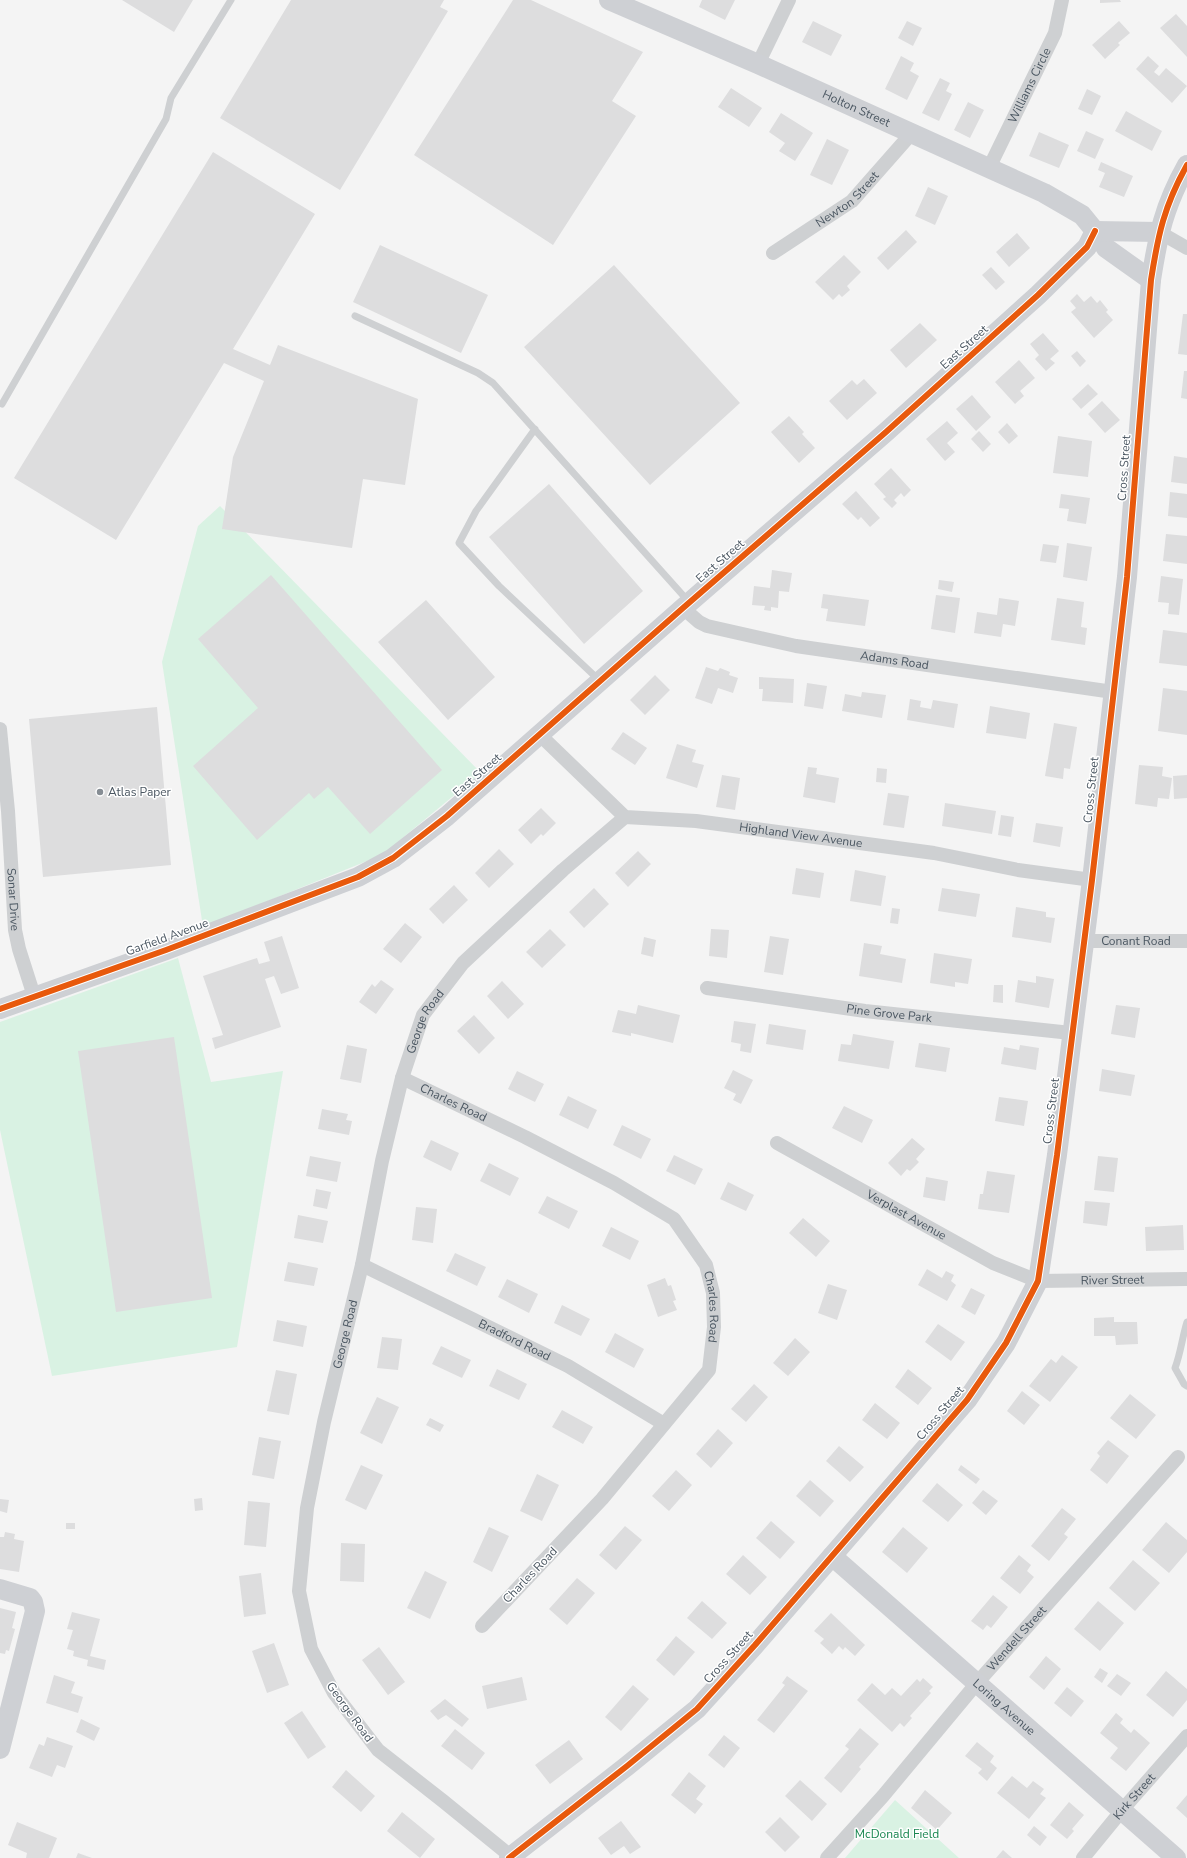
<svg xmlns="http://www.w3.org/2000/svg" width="1187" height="1858" font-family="'Nunito Sans',sans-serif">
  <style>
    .green { fill: #d9f2e3 }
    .building { fill: #ddddde }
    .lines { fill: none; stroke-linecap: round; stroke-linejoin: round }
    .lane { stroke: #ced0d2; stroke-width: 7 }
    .street { stroke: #ced0d2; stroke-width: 14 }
    .secondary { stroke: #ced0d4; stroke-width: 20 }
    .cycleway-casing { stroke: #fff; stroke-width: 8 }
    .cycleway { stroke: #e8590c; stroke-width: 6 }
    .poi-dot { fill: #868d94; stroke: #fff; stroke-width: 1.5 }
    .labels { text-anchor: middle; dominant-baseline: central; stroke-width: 3; stroke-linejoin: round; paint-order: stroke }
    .street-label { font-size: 12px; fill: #4a5661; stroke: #fff }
    .poi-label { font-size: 12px; fill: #4a5661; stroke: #fff; text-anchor: start }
    .park-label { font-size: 12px; fill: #17864f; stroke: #fff }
  </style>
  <rect width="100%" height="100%" fill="#f4f4f4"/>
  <path class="green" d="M220 506 481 773 382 855 203 927 162 662 198 526Z
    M178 958 211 1082 283 1071 237 1347 52 1376 0 1130V1022Z
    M895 1800 959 1858H845Z"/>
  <path class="building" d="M122 0H193L174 32Z
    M291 0H444L440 7 448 11 340 190 220 118Z
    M513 0H531L643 52 612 101 636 116 553 245 414 155Z
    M702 0H735L725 20 699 7Z
    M1100 0H1120L1121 2 1100 3Z
    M1176 14 1187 26V57L1160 28Z
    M813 21 842 35 831 56 802 42Z
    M907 21 922 28 913 46 898 38Z
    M1119 21 1130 33 1118 43 1120 45 1105 59 1092 45Z
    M901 56 914 63 910 71 919 76 907 100 885 89Z
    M1148 56 1159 66 1154 72 1159 76 1166 68 1187 86 1172 103 1136 69Z
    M940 78 950 83 946 91 952 94 939 121 922 113Z
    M731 88 762 108 749 127 718 107Z
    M1087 89 1101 96 1092 115 1078 109Z
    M968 102 984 110 970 138 954 130Z
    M1126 111 1162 131 1152 151 1115 131Z
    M781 113 813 133 795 161 779 151 785 143 769 132Z
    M1086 131 1104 139 1095 159 1077 151Z
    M1039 132 1069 145 1059 168 1029 156Z
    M827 139 849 150 832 185 810 175Z
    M213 152 315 214 233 349 270 365 278 345 418 399 405 485 363 479 352 548 222 529 233 457 264 381 224 363 116 540 14 478Z
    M1101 162 1133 176 1124 197 1099 187 1105 173 1098 170Z
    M928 187 948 196 935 225 915 216Z
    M906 230 917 242 888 270 877 258Z
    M1017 233 1030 248 1009 267 996 252Z
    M380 245 488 295 461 353 353 302Z
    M844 255 861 272 847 286 850 290 842 297 839 294 833 300 815 282Z
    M614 265 740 403 650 485 524 347Z
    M991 267 1005 282 996 290 982 275Z
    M1077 294 1084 302 1091 296 1097 303 1100 300 1108 310 1106 312 1113 320 1094 338 1071 312 1076 308 1070 301Z
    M1183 314H1187V355L1178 354Z
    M920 323 937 340 906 368 890 350Z
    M1043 333 1059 351 1050 359 1055 363 1046 371 1035 359 1039 355 1030 344Z
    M1077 351 1086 361 1080 367 1071 356Z
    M1019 360 1035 378 1020 391 1024 396 1015 404 995 382Z
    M1184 371H1187V399L1181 398Z
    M864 379 877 393 847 420 829 401 852 380 857 385Z
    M1088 384 1098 394 1081 409 1072 399Z
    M972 395 991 417 976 431 956 409Z
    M1102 401 1120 420 1105 433 1088 414Z
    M789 416 804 432 802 434 815 448 799 463 771 432Z
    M947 421 958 433 947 443 955 452 945 461 926 439Z
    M1007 423 1018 436 1009 444 998 432Z
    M979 431 991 444 983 452 971 439Z
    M1058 436 1092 441 1088 477 1053 473Z
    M1174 456 1187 458V484L1171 482Z
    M891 468 911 490 904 497 901 493 894 500 897 503 892 508 883 499 886 497 874 484Z
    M549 484 643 591 584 644 489 537Z
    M856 491 880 518 870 527 861 517 858 520 842 504Z
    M1170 492 1187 494V518L1168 516Z
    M1061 494 1090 498 1086 524 1067 521 1069 509 1059 508Z
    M1166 534 1187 536V564L1163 561Z
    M1067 543 1092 547 1087 581 1063 577Z
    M1043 544 1059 546 1056 563 1040 561Z
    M772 570 792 573 789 592 779 591 778 608 771 607V611L764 610 765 606 752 605 754 586 770 588Z
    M271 575 442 770 370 834 328 787 314 799 309 793 257 840 193 766 258 708 198 639Z
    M1161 576 1183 579 1179 615 1168 614 1169 603 1158 602Z
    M939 580 954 582 952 592 938 589Z
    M823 594 869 600 865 626 826 621 828 609 821 608Z
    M936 595 960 598 955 633 931 629Z
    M999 598 1019 601 1015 626 1003 624 1001 637 974 633 977 612 997 615Z
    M1057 598 1084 602 1081 627 1087 628 1085 645 1051 640Z
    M426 600 495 677 448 720 378 642Z
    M1163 630 1187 633V666L1159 663Z
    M706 667 718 671 720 668 730 672 729 675 738 678 733 693 718 688 712 704 695 698Z
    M655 675 670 690 645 715 630 700Z
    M759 677 794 679 793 703 762 701 763 689H759Z
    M807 683 827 686 823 709 804 706Z
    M1163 688 1187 691V735L1158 731Z
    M862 692 886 695 882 718 842 711 845 694 861 697Z
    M910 699 921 701 920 707 931 709 933 700 958 704 954 728 907 720Z
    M990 706 1030 713 1026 739 986 733Z
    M157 707 171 865 43 877 29 719Z
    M1054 723 1077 727 1070 769 1064 768 1063 779 1045 776Z
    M623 732 647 748 635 765 611 749Z
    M677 744 696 750 692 762 704 765 697 788 666 778Z
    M1139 765 1163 767 1162 776 1172 778 1169 799 1158 798 1157 807 1135 804Z
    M808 767 817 768 816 774 839 778 835 803 803 797Z
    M877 768 887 769 886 783 876 782Z
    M722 775 740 778 735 810 716 807Z
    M1187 775V798L1174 799 1173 776Z
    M888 793 909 796 904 828 883 825Z
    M945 803 996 811 992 834 942 826Z
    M541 808 556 823 543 836 541 834 531 844 518 830Z
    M1001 815 1014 817 1011 837 998 835Z
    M1036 823 1063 827 1060 847 1033 842Z
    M499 849 514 864 489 888 475 873Z
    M638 851 651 864 628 887 615 873Z
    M796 868 824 873 820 898 792 894Z
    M855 870 886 876 881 906 850 901Z
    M454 885 468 900 443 924 429 909Z
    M594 888 609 904 584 928 569 912Z
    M942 888 980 894 976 917 938 911Z
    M1016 907 1046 912V917L1055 918 1051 943 1012 937Z
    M892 908 900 909 898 924 890 923Z
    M405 923 422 937 401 963 383 949Z
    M550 929 566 945 542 968 526 952Z
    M711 929 729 930 727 958 709 956Z
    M282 936 299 988 281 994 274 976 265 979 281 1027 215 1049 212 1038 223 1035 203 976 257 958 259 964 270 961 264 942Z
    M770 936 789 939 783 975 764 972Z
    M644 937 656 940 653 957 641 954Z
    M864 943 882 946 880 954 906 959 902 983 859 976Z
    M934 953 972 959 968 984 955 982V987L930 983Z
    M1036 976 1054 979 1049 1008 1015 1002 1018 980 1036 983Z
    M381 980 394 989 376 1014 359 1002 372 984 375 987Z
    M502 981 524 1004 508 1019 487 996Z
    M994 985H1003V1003L993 1002Z
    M638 1005 680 1015 673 1043 631 1033V1036L612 1032 618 1010 636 1014Z
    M1116 1005 1140 1008 1135 1038 1111 1034Z
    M474 1015 495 1038 479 1054 457 1031Z
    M734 1021 756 1024 751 1053 740 1051 741 1044 731 1042Z
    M769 1024 806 1030 803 1050 766 1044Z
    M853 1034 894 1041 889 1069 838 1061 841 1044 851 1045Z
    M174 1037 212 1298 116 1312 78 1051Z
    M919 1043 950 1048 946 1072 915 1067Z
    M347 1045 367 1049 361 1083 340 1079Z
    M1020 1045 1039 1048 1036 1070 1001 1064 1004 1047 1019 1050Z
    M1102 1069 1135 1075 1131 1096 1099 1091Z
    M733 1070 753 1080 741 1104 733 1100 736 1094 724 1088Z
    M517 1071 544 1084 535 1102 508 1089Z
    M568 1096 597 1110 588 1129 559 1115Z
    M999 1097 1028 1101 1024 1126 995 1121Z
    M844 1106 873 1120 862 1143 832 1128Z
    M322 1109 348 1114 346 1120 352 1121 349 1135 318 1129Z
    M622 1125 651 1139 641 1159 613 1145Z
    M912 1138 925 1149 916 1159 919 1162 910 1171 907 1169 901 1176 888 1163Z
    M431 1140 459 1153 451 1171 423 1157Z
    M674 1155 703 1169 695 1185 666 1171Z
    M310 1156 341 1162 337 1182 306 1176Z
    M1098 1156 1118 1158 1114 1192 1094 1190Z
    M489 1163 519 1178 510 1196 480 1181Z
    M987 1171 1015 1175 1009 1213 978 1209 980 1194H983Z
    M926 1177 948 1181 945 1201 923 1197Z
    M728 1182 754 1195 746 1211 720 1199Z
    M316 1189 331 1192 327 1209 313 1206Z
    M547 1196 578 1211 569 1229 538 1213Z
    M1085 1201 1110 1203 1107 1226 1083 1223Z
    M416 1207 437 1209 433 1243 412 1240Z
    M298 1215 328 1221 323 1243 294 1238Z
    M803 1218 830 1241 816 1257 789 1233Z
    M1183 1225 1184 1250 1146 1251 1145 1227Z
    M611 1227 639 1241 630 1260 602 1246Z
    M455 1253 486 1267 477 1286 446 1271Z
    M288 1262 318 1268 314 1286 284 1281Z
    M927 1269 942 1278 946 1271 954 1275 951 1281 956 1285 947 1301 918 1285Z
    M665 1278 668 1286 671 1285 676 1300 673 1301 677 1310 658 1317 647 1285Z
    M507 1279 538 1294 529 1313 498 1297Z
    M828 1284 847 1290 837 1320 818 1313Z
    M971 1288 985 1295 975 1315 961 1307Z
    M562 1305 590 1319 581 1336 554 1323Z
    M1114 1317V1322H1137L1138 1344 1116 1345 1115 1336H1094V1318Z
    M277 1320 307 1326 303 1347 273 1341Z
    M938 1324 965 1342 951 1361 925 1342Z
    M615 1333 644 1349 634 1368 605 1352Z
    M382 1337 402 1339 398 1370 377 1368Z
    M795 1338 810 1352 788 1376 773 1363Z
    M441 1346 471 1360 462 1378 432 1364Z
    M1062 1355 1078 1367 1050 1402 1029 1386 1051 1359 1056 1363Z
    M497 1369 527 1384 519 1400 489 1386Z
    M908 1369 932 1388 918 1405 895 1387Z
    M276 1370 297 1374 289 1415 267 1411Z
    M754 1384 768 1397 746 1422 731 1409Z
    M1022 1391 1040 1405 1024 1425 1007 1411Z
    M1130 1394 1156 1415 1136 1439 1110 1418Z
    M377 1397 399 1407 382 1444 360 1433Z
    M875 1403 900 1423 887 1439 862 1420Z
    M562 1410 593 1427 583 1444 552 1427Z
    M430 1418 444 1425 440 1432 426 1425Z
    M718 1429 733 1443 711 1468 696 1454Z
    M259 1437 281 1441 274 1479 252 1475Z
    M1108 1440 1129 1456 1107 1484 1090 1470 1100 1456 1097 1453Z
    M839 1446 864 1467 850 1482 826 1461Z
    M361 1465 383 1475 366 1510 345 1500Z
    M961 1465 980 1479 976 1484 958 1470Z
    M676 1470 692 1485 669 1511 652 1496Z
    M537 1474 559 1485 542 1521 520 1511Z
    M810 1480 834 1501 820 1517 796 1496Z
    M937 1483 963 1505 948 1522 922 1501Z
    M983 1490 998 1501 986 1515 972 1503Z
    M202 1498 203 1510 195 1511 194 1499Z
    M0 1499 9 1500 7 1513 0 1511Z
    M248 1501 270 1503 266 1547 244 1545Z
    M1062 1508 1076 1519 1064 1534 1068 1537 1049 1561 1031 1546Z
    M771 1521 795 1542 780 1559 756 1538Z
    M1166 1522 1187 1540V1552L1169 1573 1142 1550Z
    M66 1523H75V1529H66Z
    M625 1526 642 1540 616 1570 599 1555Z
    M489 1527 509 1536 492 1572 473 1562Z
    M903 1527 928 1548 907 1573 882 1552Z
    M5 1532 15 1534 14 1539 24 1541 19 1572 0 1569V1537H4Z
    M341 1543 365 1544 364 1582 340 1581Z
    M743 1555 767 1577 750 1595 726 1574Z
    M1019 1555 1031 1565 1027 1571 1034 1577 1020 1594 1000 1578Z
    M1133 1560 1160 1583 1135 1611 1109 1588Z
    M425 1571 447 1582 430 1619 407 1608Z
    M261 1573 266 1614 244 1617 239 1576Z
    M577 1578 595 1593 567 1625 549 1609Z
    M993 1595 1008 1607 991 1628 987 1625 983 1630 971 1621Z
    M702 1601 727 1623 712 1639 687 1618Z
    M1098 1601 1124 1623 1100 1651 1074 1629Z
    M0 1608 16 1612 12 1628 15 1629 9 1651 6 1650 5 1654 0 1653Z
    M72 1612 100 1619 90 1656 106 1660 104 1670 87 1666 88 1660 73 1656 74 1651 67 1649 73 1630 67 1629Z
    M831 1613 865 1645 855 1656 845 1647 843 1650 839 1646 832 1654 820 1643 824 1639 814 1631Z
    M676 1636 695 1652 674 1676 656 1660Z
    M274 1643 289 1685 267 1693 252 1651Z
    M379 1647 405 1682 388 1695 362 1660Z
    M1046 1656 1061 1669 1044 1690 1029 1677Z
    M1100 1668 1108 1673 1102 1683 1094 1677Z
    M1166 1671 1187 1689V1700L1173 1717 1146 1695Z
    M1117 1674 1131 1683 1121 1696 1107 1686Z
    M54 1675 75 1682 71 1693 83 1697 78 1713 46 1703Z
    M787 1676 808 1691 774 1733 757 1720 785 1685 782 1683Z
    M522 1677 527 1700 487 1709 482 1686Z
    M923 1678 933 1687 929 1691 931 1693 910 1716 912 1718 904 1727 900 1723 892 1732 857 1700 872 1683 885 1695 892 1688 901 1696 917 1679 920 1682Z
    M633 1685 649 1699 621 1731 605 1717Z
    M1067 1687 1084 1701 1071 1717 1054 1703Z
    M445 1699 469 1719 462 1727 446 1715 438 1720 430 1711Z
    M302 1711 326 1747 308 1759 284 1723Z
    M1116 1713 1123 1719 1120 1723 1131 1733 1134 1729 1150 1743 1126 1771 1110 1758 1118 1748 1100 1733Z
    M81 1719 100 1728 94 1741 76 1732Z
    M860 1728 879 1744 859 1767 861 1769 841 1793 824 1778 849 1749 845 1746Z
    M455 1729 485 1753 472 1770 441 1746Z
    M724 1735 740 1748 724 1768 708 1755Z
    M47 1737 73 1746 65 1768 57 1765 52 1777 29 1768 39 1744 44 1746Z
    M569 1740 583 1759 550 1784 535 1765Z
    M977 1742 994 1756 990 1762 997 1768 987 1781 978 1773 982 1769 965 1756Z
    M346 1770 375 1796 361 1812 332 1787Z
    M689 1772 706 1786 696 1799 703 1804 695 1814 671 1795Z
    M1012 1776 1027 1788 1033 1781 1044 1789 1040 1794 1046 1798 1029 1819 997 1793Z
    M800 1780 827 1804 812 1821 785 1796Z
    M925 1790 952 1813 937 1830 911 1808Z
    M1187 1795V1818L1176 1808Z
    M1069 1802 1084 1815 1072 1829 1074 1831 1067 1839 1050 1825Z
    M402 1812 435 1839 420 1858 387 1831Z
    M780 1817 800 1837 785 1852 765 1832Z
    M621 1821 641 1847 630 1854 624 1846 611 1855 598 1838Z
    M17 1822 57 1838 49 1858H26L27 1853 8 1845Z
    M1034 1826 1047 1837 1040 1846 1027 1835Z
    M1003 1850 1012 1858H996Z
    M78 1853 92 1858H76Z"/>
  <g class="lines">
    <path class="lane" d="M355 316 478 373 493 383 689 602
      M2 404 166 119 171 98 231 0
      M535 429 476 511 459 543 499 586 599 680
      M1187 1322C1182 1338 1181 1352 1175 1368L1184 1384 1187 1386"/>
    <g class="street">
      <path d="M758 64 789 0"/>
      <path id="s1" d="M989 168 1055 33 1062 0"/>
      <path d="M1159 232 1187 248"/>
      <path id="s2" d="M773 253 852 201 911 134"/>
      <path id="s3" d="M683 608 699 622 707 626 796 646 1113 692"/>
      <path id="s4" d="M0 729 8 811 15 930 19 949 34 996"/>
      <path id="s5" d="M540 735 625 817 696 821 934 853 1018 870 1092 880"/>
      <path id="s6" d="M1084 941H1187"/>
      <path id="s7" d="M707 988 865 1011 1071 1033"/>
      <path id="s8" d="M402 1078 525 1137 614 1183 674 1219 706 1265 713 1293 714 1327 709 1370 602 1499 482 1626"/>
      <path id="s9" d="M777 1143 993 1263 1038 1281 1187 1279"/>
      <path id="s10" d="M362 1265 568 1366 664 1424"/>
      <path id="s11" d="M513 1858 443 1801 378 1750 334 1693 311 1649 299 1591 307 1508 324 1422 362 1265 382 1161 402 1078 423 1015 463 963 563 870 625 817"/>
      <path id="s12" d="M827 1858 883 1796 977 1683 1178 1457"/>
      <path id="s13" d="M1083 1858 1123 1809 1187 1736"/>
    </g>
    <g class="secondary">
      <path id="s14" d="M609 0 758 64 1044 193 1082 215 1095 231 1106 248 1151 280"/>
      <path d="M1095 231 1159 232"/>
      <path d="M0 1009 166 950 358 877 393 858 447 816 683 608 886 432 1038 295 1087 247 1095 231"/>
      <path id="s15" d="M832 1556 1176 1858"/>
      <path d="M0 1589 30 1598 33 1602 35 1611 0 1749"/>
      <path d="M509 1858 627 1766 697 1709 755 1645 967 1400 1006 1343 1038 1281 1057 1155 1092 880 1127 577 1151 280C1158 235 1164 206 1187 165"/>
    </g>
    <defs>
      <path id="cycleway" d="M0 1009 166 950 358 877 393 858 447 816 683 608 886 432 1038 295 1087 247 1095 231
        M509 1858 627 1766 697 1709 755 1645 967 1400 1006 1343 1038 1281 1057 1155 1092 880 1127 577 1151 280C1158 235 1164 206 1187 165"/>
    </defs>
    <use href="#cycleway" class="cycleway-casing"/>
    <use href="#cycleway" class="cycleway"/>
  </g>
  <circle class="poi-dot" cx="100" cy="792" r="4"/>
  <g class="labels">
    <g class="street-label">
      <text stroke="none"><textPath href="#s1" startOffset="92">Williams Circle</textPath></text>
      <text stroke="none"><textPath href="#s14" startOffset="270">Holton Street</textPath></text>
      <text stroke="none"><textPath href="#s2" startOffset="92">Newton Street</textPath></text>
      <text transform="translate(964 347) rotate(-42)">East Street</text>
      <text transform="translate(1124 468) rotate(-86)">Cross Street</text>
      <text transform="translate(720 561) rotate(-41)">East Street</text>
      <text stroke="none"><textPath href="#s3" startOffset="221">Adams Road</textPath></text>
      <text transform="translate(477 775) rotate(-41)">East Street</text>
      <text transform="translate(1091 790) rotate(-84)">Cross Street</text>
      <text stroke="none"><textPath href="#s5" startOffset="295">Highland View Avenue</textPath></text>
      <text stroke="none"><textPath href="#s4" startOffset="171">Sonar Drive</textPath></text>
      <text transform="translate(167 937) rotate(-20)">Garfield Avenue</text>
      <text stroke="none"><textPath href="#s6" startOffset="52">Conant Road</textPath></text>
      <text stroke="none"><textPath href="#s7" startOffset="184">Pine Grove Park</textPath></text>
      <text stroke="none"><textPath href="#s11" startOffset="939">George Road</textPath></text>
      <text stroke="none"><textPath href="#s8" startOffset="57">Charles Road</textPath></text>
      <text transform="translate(1051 1111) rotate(-83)">Cross Street</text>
      <text stroke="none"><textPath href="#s9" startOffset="148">Verplast Avenue</textPath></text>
      <text stroke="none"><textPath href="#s9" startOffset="370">River Street</textPath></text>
      <text stroke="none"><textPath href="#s8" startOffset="405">Charles Road</textPath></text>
      <text stroke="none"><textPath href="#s11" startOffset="615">George Road</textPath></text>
      <text stroke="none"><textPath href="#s10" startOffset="170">Bradford Road</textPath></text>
      <text transform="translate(940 1413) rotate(-50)">Cross Street</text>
      <text transform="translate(530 1575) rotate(-46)">Charles Road</text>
      <text stroke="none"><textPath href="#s12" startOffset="290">Wendell Street</textPath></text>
      <text transform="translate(728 1657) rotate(-48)">Cross Street</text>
      <text stroke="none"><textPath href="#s15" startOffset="229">Loring Avenue</textPath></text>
      <text transform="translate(350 1712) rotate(54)">George Road</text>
      <text stroke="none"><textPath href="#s13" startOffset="80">Kirk Street</textPath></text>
    </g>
    <g class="poi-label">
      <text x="108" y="792">Atlas Paper</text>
    </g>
    <g class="park-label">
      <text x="897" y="1834">McDonald Field</text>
    </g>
  </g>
</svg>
